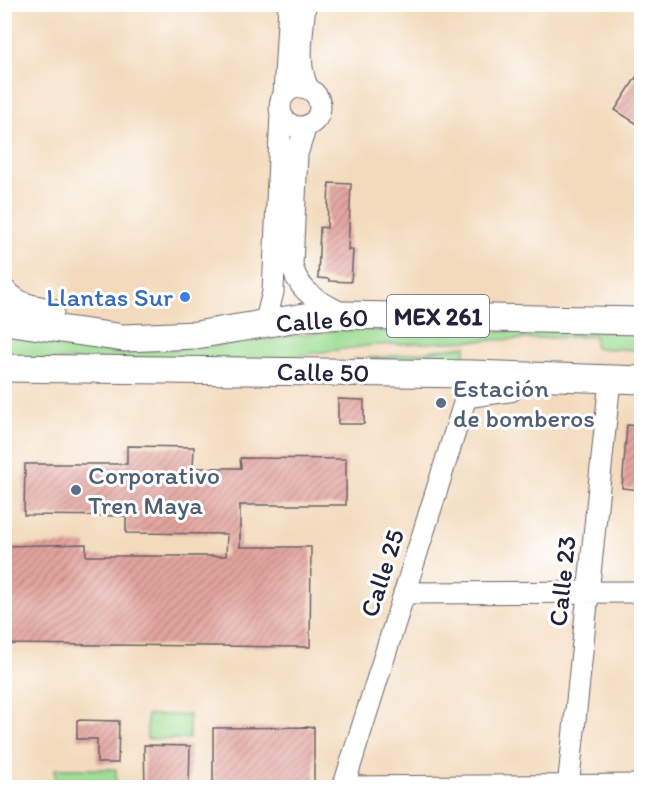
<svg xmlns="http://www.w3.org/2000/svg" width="646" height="792" font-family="Itim,sans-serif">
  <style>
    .green { fill: #9cdc91; stroke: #5f7f66; stroke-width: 1.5 }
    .building { fill: url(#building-hatch) }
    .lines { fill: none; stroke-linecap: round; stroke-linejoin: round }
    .minor-casing { stroke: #6b6268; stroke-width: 23 }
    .major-casing { stroke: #6b6268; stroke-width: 29 }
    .minor { stroke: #fff; stroke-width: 21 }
    .major { stroke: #fff; stroke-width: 27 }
    .shop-dot { fill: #3f7fe0; stroke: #fff; stroke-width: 2 }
    .service-dot { fill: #5c6f8a; stroke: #fff; stroke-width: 2 }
    .labels { text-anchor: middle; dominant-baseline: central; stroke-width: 6; stroke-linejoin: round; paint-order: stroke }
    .shield { fill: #fff; stroke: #646476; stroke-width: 1.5 }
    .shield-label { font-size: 24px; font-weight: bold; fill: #22223b }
    .shop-label { font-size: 26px; fill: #366cbe; stroke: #fff; text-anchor: end }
    .street-label { font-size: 26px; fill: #22223b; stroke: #fff }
    .service-label { font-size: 26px; fill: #4e5e75; stroke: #fff; text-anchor: start }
  </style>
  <defs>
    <pattern id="building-hatch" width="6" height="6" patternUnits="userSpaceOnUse" patternTransform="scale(1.5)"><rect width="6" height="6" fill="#e3a49e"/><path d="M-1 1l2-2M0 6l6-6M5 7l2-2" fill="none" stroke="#b88582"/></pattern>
  </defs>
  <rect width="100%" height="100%" fill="#fff"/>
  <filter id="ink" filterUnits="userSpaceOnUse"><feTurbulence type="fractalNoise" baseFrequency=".0167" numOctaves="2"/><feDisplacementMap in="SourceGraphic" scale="12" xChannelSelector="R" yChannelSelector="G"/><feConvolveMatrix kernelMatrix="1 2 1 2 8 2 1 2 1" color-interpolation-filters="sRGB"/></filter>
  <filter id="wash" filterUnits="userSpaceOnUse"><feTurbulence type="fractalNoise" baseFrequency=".008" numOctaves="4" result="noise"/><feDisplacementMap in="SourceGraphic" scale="24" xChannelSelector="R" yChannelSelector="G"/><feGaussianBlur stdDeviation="1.35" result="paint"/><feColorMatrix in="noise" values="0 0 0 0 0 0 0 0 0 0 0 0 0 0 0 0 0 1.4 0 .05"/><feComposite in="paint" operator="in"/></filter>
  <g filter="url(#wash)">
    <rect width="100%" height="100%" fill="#f3dabc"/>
    <path class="green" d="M5 330 99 351 112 352 206 347 339 330 642 332 641 350 595 348V336L373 345 264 360H5Z
      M466 346 464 361 353 359 385 357Z
      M147 715H189V739H147Z
      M55 769H116V787H55Z"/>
    <g id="blocks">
      <path class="building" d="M642 68V127L615 110Z
        M329 183 351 184 348 250H353L351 282 329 281V279L318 278 320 227 327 228Z
        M338 399 364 400V424H338Z
        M627 425 642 426V490L622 488Z
        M127 446 194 447 193 468H241L240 458 346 459V505H240V547H311L310 647 4 644V546L86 544V556H226L227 534 126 533V516L24 515 25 464H127Z
        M77 720 119 721 118 763H97V739H77Z
        M314 727V788H213V728Z
        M144 745 190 746 189 788H145Z"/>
    </g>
  </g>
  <g filter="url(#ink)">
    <use href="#blocks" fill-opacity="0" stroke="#6b6268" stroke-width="1.5"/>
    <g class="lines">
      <defs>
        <path id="minor" d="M305 4C303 30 296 65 308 88
          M280 107a20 20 0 1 1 40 0a20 20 0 1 1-40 0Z
          M284 94 289 4
          M306 126 297 154 292 266C294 270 295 276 298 280 307 297 328 306 345 315
          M265 324 273 292 281 114
          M404 593 642 592
          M343 787 642 785
          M343 788 471 381
          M568 788 610 380"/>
        <path id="major" d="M4 293C21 308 29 308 50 312
          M4 321 124 338 196 335 304 317 345 315 642 321
          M4 368 473 374 642 380
          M467 394 510 388"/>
      </defs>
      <use href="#minor" class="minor-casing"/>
      <use href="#major" class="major-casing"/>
      <use href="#minor" class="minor"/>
      <use href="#major" class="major"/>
    </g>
  </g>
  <circle class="shop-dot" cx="185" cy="297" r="6"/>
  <g class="service-dot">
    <circle cx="441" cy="403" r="6"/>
    <circle cx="76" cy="490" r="6"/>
  </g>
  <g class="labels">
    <rect class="shield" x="387" y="295" width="102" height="42" rx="4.5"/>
    <g class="shield-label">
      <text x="438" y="316">MEX 261</text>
    </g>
    <g class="shop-label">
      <text x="173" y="297">Llantas Sur</text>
    </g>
    <g class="street-label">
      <text transform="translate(322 320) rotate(-4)">Calle 60</text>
      <text transform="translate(323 372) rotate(1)">Calle 50</text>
      <text transform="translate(382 573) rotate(-72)">Calle 25</text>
      <text transform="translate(562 581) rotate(-84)">Calle 23</text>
    </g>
    <g class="service-label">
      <text x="453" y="388">Estación<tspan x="453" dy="30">de bomberos</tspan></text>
      <text x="88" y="475">Corporativo<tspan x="88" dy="30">Tren Maya</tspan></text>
    </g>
  </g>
  <rect width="646" height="792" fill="none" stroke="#fff" stroke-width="24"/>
</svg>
